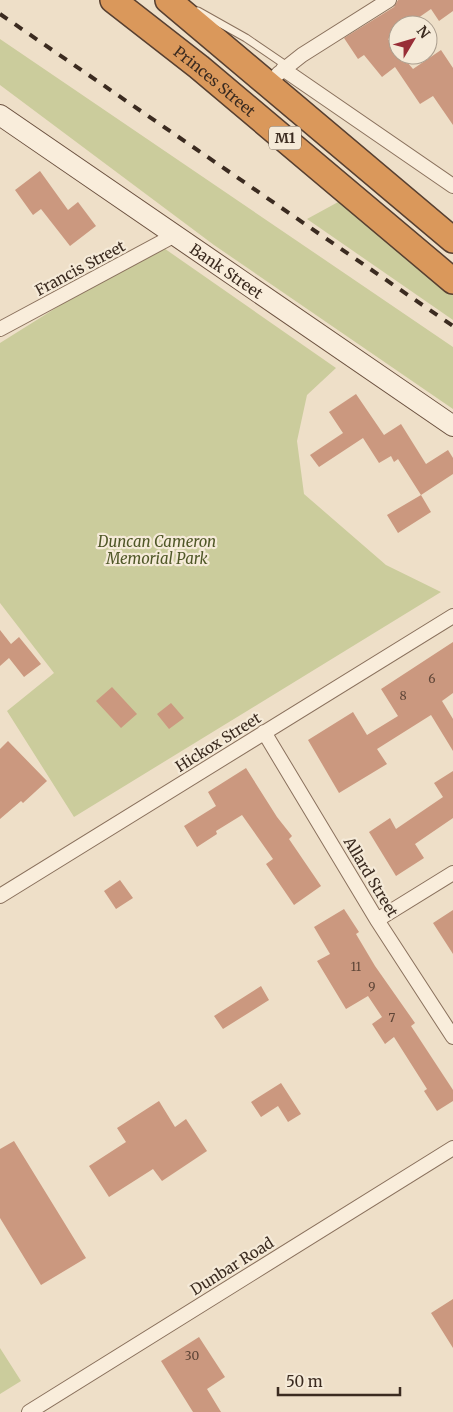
<svg xmlns="http://www.w3.org/2000/svg" width="453" height="1412" font-family="Merriweather,serif">
  <style>
    .green { fill: #cbcc9c }
    .building { fill: #cb987f }
    .lines { fill: none; stroke-linecap: round; stroke-linejoin: round }
    .lane-casing { stroke: #8a715d; stroke-width: 9 }
    .street-casing { stroke: #8a715d; stroke-width: 16 }
    .secondary-casing { stroke: #6c5240; stroke-width: 22 }
    .highway-casing { stroke: #584031; stroke-width: 28 }
    .lane { stroke: #f9eddb; stroke-width: 7 }
    .street { stroke: #f9eddb; stroke-width: 14 }
    .secondary { stroke: #f9eddb; stroke-width: 20 }
    .highway { stroke: #da985b; stroke-width: 25 }
    .rail { stroke: #3b2b20; stroke-width: 4; stroke-dasharray: 9 9; stroke-linecap: butt }
    .labels { text-anchor: middle; dominant-baseline: central; stroke-width: 4.5; stroke-linejoin: round; paint-order: stroke }
    .number-label { font-size: 12px; fill: #5f4638 }
    .shield { fill: #f5ead8; stroke: #736457; stroke-width: 1 }
    .shield-label { font-size: 14px; font-weight: bold; fill: #3b2b20 }
    .street-label { font-size: 15px; fill: #3b2b20; stroke: #f5ead8 }
    .park-label { font-size: 15px; font-style: italic; fill: #4f5727; stroke: #f5ead8 }
  </style>
  <rect width="100%" height="100%" fill="#eedfc8"/>
  <path class="green" d="M0 39 453 347V409L214 245 0 85Z
    M340 201 453 294V320L307 219Z
    M158 244 336 368 307 395 297 441 304 494 386 565 441 592 74 817 7 711 54 673 0 603V343Z
    M0 1348 21 1381 0 1394Z"/>
  <path class="building" d="M398 0H453V11L439 21 431 9 408 25H398V32L388 39 398 51V55H401L413 69 441 50 453 68V125L433 96 420 104 395 67 382 77 364 55 358 59 344 38 394 7Z
    M40 171 68 210 78 202 96 226 70 246 41 209 33 215 15 190Z
    M356 394 384 435 401 424 426 464 448 450 453 458V474L421 495 398 459 394 462 391 456 379 463 363 438 319 467 310 455 343 433 329 412Z
    M421 495 431 512 398 533 387 515Z
    M0 630 11 644 19 637 41 664 24 677 9 658 0 666Z
    M453 642V693L442 701 453 719V751L431 715 377 749 387 764 339 793 308 740 353 712 367 735 398 716 381 689Z
    M112 687 137 714 121 728 96 701Z
    M171 703 184 718 169 729 157 714Z
    M8 741 47 781 23 803 21 801 0 819V749Z
    M246 768 277 817 292 836 289 839 321 886 294 905 266 864 273 859 242 815 216 831 217 834 197 847 184 826 216 806 208 792Z
    M453 771V818L415 844 424 858 396 876 369 832 390 818 396 829 443 797 434 783Z
    M120 880 133 898 116 909 104 891Z
    M344 909 359 932 356 934 375 966 415 1023 411 1026 453 1090V1101L437 1111 424 1091 427 1089 394 1037 385 1044 372 1024 382 1017 368 996 346 1009 317 961 330 954 314 927Z
    M453 910V954L433 923Z
    M261 986 269 1000 223 1029 214 1016Z
    M281 1083 301 1114 288 1122 278 1106 261 1117 251 1102Z
    M159 1101 175 1127 186 1119 207 1151 162 1181 153 1169 109 1197 89 1166 126 1142 117 1128Z
    M14 1141 86 1258 41 1285 0 1218V1149Z
    M453 1299V1348L431 1313Z
    M199 1337 225 1377 207 1389 221 1412H193L161 1361Z"/>
  <g class="lines">
    <defs>
      <path id="lane" d="M198 11 246 38 287 66"/>
      <path id="street" d="M283 69 453 186
        M278 74 302 55 389 0
        M0 329 175 235
        M264 732 377 920 453 1037
        M0 896 453 616
        M377 920 453 873
        M29 1412 453 1148"/>
      <g id="secondary">
        <path id="s1" d="M0 115 453 426"/>
      </g>
      <g id="highway">
        <path id="s2" d="M113 0 199 67 453 281"/>
        <path d="M168 0 453 240"/>
      </g>
    </defs>
    <use href="#lane" class="lane-casing"/>
    <use href="#street" class="street-casing"/>
    <use href="#secondary" class="secondary-casing"/>
    <use href="#highway" class="highway-casing"/>
    <use href="#lane" class="lane"/>
    <use href="#street" class="street"/>
    <use href="#secondary" class="secondary"/>
    <use href="#highway" class="highway"/>
    <path class="rail" d="M0 14 453 326"/>
  </g>
  <g class="labels">
    <g class="number-label">
      <text x="432" y="678">6</text>
      <text x="403" y="695">8</text>
      <text x="356" y="966">11</text>
      <text x="372" y="986">9</text>
      <text x="392" y="1017">7</text>
      <text x="192" y="1355">30</text>
    </g>
    <rect class="shield" x="269" y="126.5" width="32" height="23" rx="4"/>
    <g class="shield-label">
      <text x="285" y="138">M1</text>
    </g>
    <g class="street-label">
      <text stroke="none"><textPath href="#s2" startOffset="130">Princes Street</textPath></text>
      <text transform="translate(80 268) rotate(-28)">Francis Street</text>
      <text stroke="none"><textPath href="#s1" startOffset="275">Bank Street</textPath></text>
      <text transform="translate(218 742) rotate(-32)">Hickox Street</text>
      <text transform="translate(371 877) rotate(59)">Allard Street</text>
      <text transform="translate(232 1266) rotate(-32)">Dunbar Road</text>
    </g>
    <g class="park-label">
      <text x="157" y="541">Duncan Cameron<tspan x="157" dy="17">Memorial Park</tspan></text>
    </g>
  </g>
  <g transform="translate(413 40) rotate(52)"><circle r="24" fill="#f5ead8" stroke="#ab9e8e"/>
  <path d="M0-4L9 19L0 12L-9 19Z" fill="#982e37"/>
  <text y="-8" font-size="14" font-weight="bold" text-anchor="middle" fill="#3b2b20">N</text>
  </g>
  <path d="M278 1387v8h122v-8" fill="none" stroke="#3b2b20" stroke-width="2.5"/>
  <text x="286" y="1387" font-size="15" fill="#3b2b20" stroke="#f5ead8" stroke-width="4" paint-order="stroke">50 m</text>
</svg>
